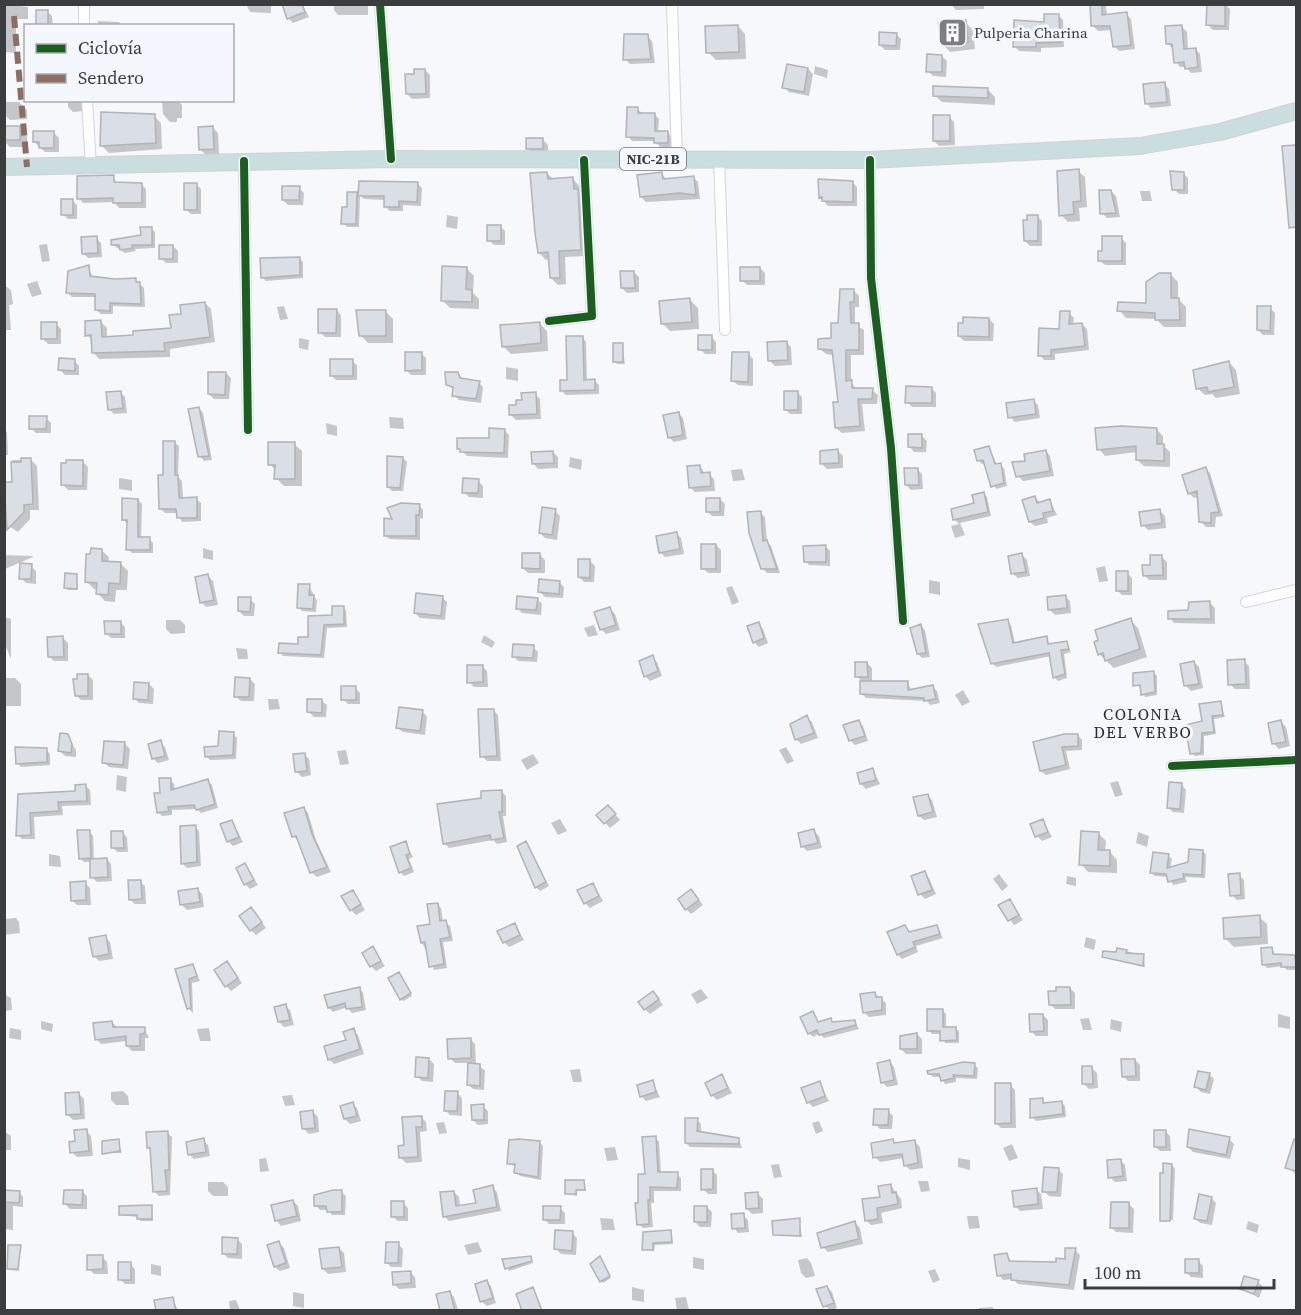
<svg xmlns="http://www.w3.org/2000/svg" width="1301" height="1315" font-family="'Source Serif 4',serif">
  <style>
    .shadow { fill: #0003 }
    .building { fill: #dadee5; stroke: #b1b3b6; stroke-width: 1.5 }
    .lines { fill: none; stroke-linecap: round; stroke-linejoin: round }
    .minor-casing { stroke: #d4d5d9; stroke-width: 12 }
    .trunk-casing { stroke: #d1d2d4; stroke-width: 18 }
    .minor { stroke: #fefeff; stroke-width: 10 }
    .trunk { stroke: #cadee0; stroke-width: 16 }
    .quiet { stroke: #8d6e63; stroke-width: 6; stroke-dasharray: 12 6; stroke-linecap: butt }
    .cycleway-casing { stroke: #f4f7fe; stroke-width: 11 }
    .cycleway { stroke: #1b5e20; stroke-width: 8 }
    .labels { text-anchor: middle; dominant-baseline: central; stroke-width: 6; stroke-linejoin: round; paint-order: stroke }
    .shield { fill: #f4f7fe; stroke: #727478; stroke-width: 1.5 }
    .shield-label { font-size: 14px; font-weight: bold; fill: #3b3c3e }
    .poi-label { font-size: 15px; fill: #3b3c3e; stroke: #f4f7fe; text-anchor: start }
    .neighbourhood-label { font-size: 16px; letter-spacing: 1.5px; fill: #2b2d32; stroke: #f4f7fe }
  </style>
  <rect width="100%" height="100%" fill="#f6f8fc"/>
  <path class="shadow" d="M4 4 28 7V19H16V53L4 52Z
    M246 4H271V13L250 12Z
    M302 4 309 17 293 23 288 18Z
    M334 4H368V15H338L334 10Z
    M951 4H984V9L956 10Z
    M1092 4H1106L1107 16 1126 14 1131 19 1135 49 1119 51 1114 46 1112 30 1098 31 1093 26Z
    M1225 4 1230 9 1229 30H1213L1208 25Z
    M47 11 52 16 53 26H38Z
    M1058 15 1063 20 1064 47 1041 48V52L1019 51 1014 46Z
    M98 21 119 22 122 26H98Z
    M965 22 973 30 975 49 950 52 943 44Z
    M738 26 745 34 746 59 716 60 708 52Z
    M1182 27 1187 32 1188 50 1195 49 1200 54 1202 72 1191 73 1186 67H1180L1176 62 1173 49 1168 44Z
    M896 34 901 39 900 50H885L880 45Z
    M647 36 652 41 655 63 630 64 625 59Z
    M942 56 947 61 946 77 933 76 928 71Z
    M815 66 828 70 827 78 814 74Z
    M808 69 813 74 809 96 789 92 784 87Z
    M425 70 430 75V98L412 99 407 94 415 75Z
    M1164 84 1169 89 1171 106 1151 108 1146 103Z
    M988 90 995 97V105L942 102 934 95Z
    M68 100H86L84 111 73 112 68 107Z
    M162 100H177L182 105V118H177V122H170L163 114Z
    M4 102H19L27 110V119L10 120 4 114Z
    M637 109 642 113 654 114 659 119 658 132H667L671 136 672 147H660L655 141H632L628 136Z
    M154 116 161 123 162 149 109 153 102 146Z
    M949 117 954 122 955 145 939 146 934 141Z
    M4 128H19L27 136V147H10L4 141Z
    M213 128 218 133 219 154H205L200 149Z
    M54 133 59 138V152H45L34 142Z
    M543 140 548 145V153H532L527 148Z
    M1296 147V220L1289 212 1284 148Z
    M1078 171 1085 177 1087 207 1079 208 1080 221 1068 222 1061 215Z
    M547 173 554 180 573 179 579 186 580 193 584 197 587 256 565 257 566 284 558 285 551 278 550 259 546 260 539 253Z
    M1183 173 1188 178V194H1179L1174 189Z
    M662 174 666 179 694 178 698 182 700 199 646 202 641 197Z
    M113 177 118 184H141L146 189V208H119L114 202 83 203 79 198Z
    M360 182 417 183 422 188 421 206 403 205V211H390L385 206V200L364 199 360 195 359 227H347L343 223 356 194 360 197Z
    M853 183 857 187V206H828L820 197Z
    M196 184 201 189V214H191L186 209Z
    M299 188 304 193 303 205H288L283 200Z
    M1111 191 1116 196 1120 217 1107 218 1102 213Z
    M1140 191H1150L1152 201H1142Z
    M72 200 77 205V219H68L63 214Z
    M447 215 458 217 457 229 446 227Z
    M1037 216 1042 221V246H1030L1025 241Z
    M500 226 505 231V245H494L489 240Z
    M151 229 155 232V248L135 249 136 251 125 253 113 245 142 236Z
    M96 238 101 243 102 257 88 258 83 253Z
    M1121 238 1126 243V265H1105L1100 261Z
    M47 244 50 261 42 262 39 245Z
    M173 246 178 251V263H166L161 258Z
    M299 258 303 262V278L266 281 262 277Z
    M88 267 93 278 135 280 144 288 145 307 113 306V314H101L96 310 97 297H72L68 293Z
    M466 268 474 276 473 293 479 299V309L450 308 442 300Z
    M760 268 765 273V285H747L742 280Z
    M634 272 639 277V292L627 293 622 288Z
    M1170 274 1178 282V299L1186 307V327H1164L1156 319 1126 318 1119 310 1148 304Z
    M37 281 42 294 32 297 27 284Z
    M4 285 11 290 13 304 9 305 11 330H4Z
    M854 291 859 296V307H855V324L864 330V355H851V382L857 390H872L878 395 877 404H862L865 431 842 433 836 428 840 403 834 355 826 354 820 349 832 340Z
    M690 300 698 308 699 329 670 331 662 323Z
    M205 303 211 309 215 342 170 349V357L99 359 93 352V341L87 335 101 322 107 328V338L173 330 183 315Z
    M284 306 288 319 280 320 277 307Z
    M1270 308 1275 313 1274 335H1263L1258 330Z
    M336 310 341 315V337H325L320 332Z
    M385 311 393 319V343H368L360 335Z
    M1069 313 1074 318 1073 325 1082 324 1087 329 1089 350 1055 354V360H1044L1040 355 1061 330Z
    M989 319 994 324 993 341H964L959 336Z
    M539 323 547 331 548 351 511 354 503 346Z
    M56 324 61 329V344H48L43 339Z
    M582 337 586 342 587 381H595L599 385V394L566 395 561 390 568 381Z
    M711 337 716 342V354H705L700 349Z
    M299 338 309 340 308 350 299 348Z
    M786 342 791 347 792 365 775 366 770 361Z
    M622 345 625 364H617L615 362Z
    M421 353 426 358V375H411L406 370Z
    M748 354 753 359V386L738 385 733 381Z
    M74 361 79 366V375H65L60 370Z
    M352 361 357 365V380H336L331 375Z
    M1229 362 1236 370 1240 394 1216 398 1212 394 1205 395 1197 388Z
    M506 367 518 369V381L506 379Z
    M226 373 231 378 229 399H214L209 394Z
    M457 373 462 378 478 382 483 387 481 403 459 400 454 395V390L447 384Z
    M931 388 936 393V407H912L907 402Z
    M120 392 125 397 127 413 114 414 109 409Z
    M797 392 802 397V414H790L785 409Z
    M535 394 540 399 541 419 516 420 511 415 517 406Z
    M1033 400 1038 405 1040 418 1015 422 1010 417Z
    M199 408 203 413 212 460 204 461 200 456Z
    M678 413 683 418 687 439 674 442 669 437Z
    M389 417 403 418 404 429 390 428Z
    M46 418 51 423V433H36L31 428Z
    M326 423 337 426V436L327 434Z
    M1156 429 1163 436V445L1170 452V467L1144 466 1137 460V452L1105 456 1099 449Z
    M4 430 7 432 8 455H4Z
    M504 430 509 435 508 458 467 456 459 448 490 440Z
    M922 436 927 441 926 452H914L910 447Z
    M174 442 179 446 178 477 182 481 183 499H196L201 503V521L182 522 178 513H165L160 508Z
    M294 444 302 451V486H284L276 478V471L270 464Z
    M989 447 997 465 1004 468 1007 486 996 489 986 463 982 464 979 461Z
    M838 451 843 456V468L827 469 822 464Z
    M1046 451 1050 456 1054 476 1023 481 1018 476 1027 462Z
    M553 452 558 457V468L538 469 534 464Z
    M570 457 582 460 581 470 569 467Z
    M403 458 407 462 403 491H392L388 487Z
    M12 460H31L37 466 39 510H30V519L18 532 4 523V484L13 483Z
    M83 462 88 467 87 490H68L63 485Z
    M700 466 705 474H709L714 479 715 491 695 492 690 487Z
    M742 469 745 480 733 481 731 470Z
    M917 469 922 474 923 489 911 490 906 485Z
    M1205 469 1210 473 1223 516 1216 517 1215 527H1206L1201 522 1199 497 1194 498 1190 494 1184 476Z
    M119 478 132 480V491L119 489Z
    M478 481 483 486V498L469 497 464 492Z
    M983 493 987 497 991 516 960 523 965 535 955 538 951 526 959 524 954 519 976 504Z
    M1035 498 1041 503 1050 501 1057 515 1047 518 1048 523 1035 526 1030 522Z
    M720 499 725 504 724 516H712L707 511Z
    M138 500 142 504 141 539H149L153 543V553H132L128 549 127 523 123 520Z
    M419 505 423 510V519L420 518V540L389 539 385 535 394 520Z
    M555 511 560 516 557 540 545 538 540 533Z
    M1160 511 1165 516 1166 528 1148 530 1143 525Z
    M760 512 765 517 767 542 771 546 780 573H767L762 568Z
    M676 534 681 538 684 554 665 557 660 552Z
    M716 545 721 550V573H708L703 568Z
    M826 547 830 551V566L809 565 805 561Z
    M203 548 213 551V560L203 558Z
    M101 550 109 557 108 563H120L128 571 127 590H116L115 602 105 601 98 594V589H94L87 582Z
    M4 555 32 556 33 557 5 569Z
    M540 555 545 560V573H528L523 568Z
    M1022 555 1027 560 1030 576 1018 578 1013 574Z
    M1162 557 1167 562V580H1149L1144 575Z
    M590 561 595 566 594 582H584L579 577Z
    M31 566 36 571V584L26 583 21 578Z
    M1105 566 1108 581 1099 582 1096 568Z
    M1127 573 1132 578V595H1122L1117 590Z
    M76 575 78 590H68L66 588Z
    M208 576 213 581 218 605 206 607 201 602Z
    M929 580 940 582V595L929 593Z
    M559 582 564 587 563 598 545 597 540 592Z
    M309 586 317 601 316 612 302 611 298 607Z
    M732 586 739 602 732 605 726 588Z
    M1065 596 1070 601 1071 613 1055 615 1050 610Z
    M442 597 447 602 445 620 420 618 415 613Z
    M250 599 255 604 254 616H244L239 611Z
    M537 599 542 604 541 615 522 613 517 608Z
    M1210 603 1215 608V624L1174 623 1170 618Z
    M343 607 346 611 347 627 327 628 324 658 283 656 280 652 299 646 309 639 310 617H334Z
    M610 609 615 614 620 630 606 634 601 629Z
    M4 617 11 619V659L4 642Z
    M166 620H180L185 625V633L171 634 166 629Z
    M1130 620 1138 628 1147 657 1114 668 1099 654Z
    M1007 621 1011 625 1015 644 1046 638 1050 645 1067 643 1071 652 1064 654 1067 678 1058 681 1055 678 1051 656 996 667 992 663Z
    M120 622 125 627V638H111L106 633Z
    M758 624 763 629 768 643 759 647 754 642Z
    M594 625 598 635 588 637 584 628Z
    M921 626 925 630 930 657 922 658 918 654Z
    M484 635 495 642 492 648 481 642Z
    M63 638 68 643V661H54L49 656Z
    M533 647 538 652 537 662 518 661 513 656Z
    M236 648 247 649 248 659H238Z
    M652 657 657 662 662 676 650 681 645 676Z
    M1244 661 1249 666 1250 689H1235L1230 684Z
    M1194 662 1199 667 1203 688 1191 691 1186 686Z
    M867 663 872 668V683L907 682 912 691 933 687 937 691 940 703 930 705 927 701 866 698 862 694V682L857 676Z
    M482 666 487 671 488 687H474L469 682Z
    M1154 673 1157 676V695L1145 697 1142 688 1135 685Z
    M88 675 93 680V700H81L76 695Z
    M4 678H15L21 684V706H4Z
    M250 679 255 684 254 701H241L236 697Z
    M149 684 154 689 153 704 139 703 134 698Z
    M355 688 360 693V704H348L343 699Z
    M963 690 970 702 962 706 955 695Z
    M268 699H278L280 709 269 710Z
    M322 701 327 705 326 717H314L309 712Z
    M1220 703 1225 717 1214 719 1216 734 1204 736V755L1195 756 1192 753 1204 723Z
    M1167 707 1179 709V719L1167 717Z
    M493 710 498 715 501 761H487L482 756Z
    M423 712 427 717 425 735 403 732 398 728Z
    M807 717 812 722 818 738 801 744 796 739Z
    M859 721 863 726 868 741 855 745 850 740Z
    M1281 722 1286 727 1290 746 1279 749 1274 744Z
    M233 734 237 738 236 759 210 760 206 756Z
    M67 735 76 750V757L65 756 60 751Z
    M1078 735 1082 740V750L1066 751 1070 769 1046 775 1041 771 1035 743Z
    M160 742 165 747 169 760 158 763 153 758Z
    M125 744 130 749 128 769 109 767 104 762Z
    M786 747 794 761 787 764 779 750Z
    M46 750 50 754V765L21 767 17 763Z
    M346 750 349 764 340 765 337 751Z
    M304 754 309 759 311 775 302 777 297 772Z
    M533 754 539 763 527 770 521 760Z
    M873 770 880 784 866 789 861 784Z
    M117 775 127 777 126 792 116 790Z
    M170 779 174 784 175 790 207 781 212 785 218 808 201 813 197 809 172 810V815L162 816 158 812 161 794Z
    M1118 781 1123 795 1115 797 1110 783Z
    M1182 785 1186 790 1184 813 1173 812 1168 807Z
    M86 786 90 790 91 805 62 806 63 815 34 817 35 839H22L18 835 20 796 77 793Z
    M501 791 506 796V816H503L507 842 497 844 493 840 449 848 444 843Z
    M927 795 932 800 937 817 924 820 919 816Z
    M304 808 308 813 316 840 331 872 317 877 312 873 299 841 293 836Z
    M613 812 620 820 610 828 598 815Z
    M560 819 567 831 558 835 551 823Z
    M232 821 243 842 233 846 228 841Z
    M1043 821 1052 837 1042 841 1037 836Z
    M195 827 199 831 201 866 187 868 183 864 181 828Z
    M89 831 93 836 94 860 107 859 111 864 112 881 97 882 92 877 91 862H84L80 858Z
    M814 831 819 836 822 848 807 851 802 846Z
    M122 832 127 837 128 852H117L113 847Z
    M1138 832 1149 836 1147 847 1136 843Z
    M1098 833 1106 841 1105 852H1110L1117 860V873L1088 872 1081 864Z
    M405 843 413 857 409 859 414 872 404 876 400 872Z
    M525 843 549 886 540 891 536 887Z
    M1203 851 1206 855 1205 878 1185 877 1187 882 1173 885 1169 877 1155 876 1152 873 1168 856 1172 859 1170 868 1189 863Z
    M49 854 60 856 61 867 49 866Z
    M245 865 258 885 250 889 245 884Z
    M924 873 929 878 936 894 925 899 920 894Z
    M999 874 1008 886 1002 891 993 879Z
    M1239 875 1244 880 1245 899 1237 900 1232 895Z
    M1067 876 1076 878V886L1066 884Z
    M140 882 145 886 146 904H135L130 899Z
    M85 883 90 888 91 905H77L72 900Z
    M593 884 603 901 590 908 585 903Z
    M198 890 202 894 204 907 187 910 182 905Z
    M352 891 365 910 356 915 351 910Z
    M696 896 703 905 691 914 686 909Z
    M1010 901 1023 920 1014 925 1000 906Z
    M437 904 441 908 443 922 450 926 453 941 443 942 447 968 434 970 422 942 431 925Z
    M256 914 266 928 256 935 251 930Z
    M1259 917 1267 924 1268 944 1234 947 1226 939Z
    M16 918 19 922 20 933 4 935V919Z
    M515 925 524 940 509 947 504 942Z
    M905 926 910 933 937 927 943 938 916 946 918 952 902 959 898 955Z
    M105 937 110 942 113 959 99 961 94 956Z
    M1086 937 1096 940 1094 950 1084 947Z
    M373 948 385 966 376 971 371 966Z
    M1272 949 1276 956 1296 957V970H1287L1283 966 1267 968 1263 964Z
    M1126 951 1144 956 1145 967 1104 957Z
    M227 963 242 983 231 991 226 986Z
    M193 965 200 981 192 983 193 1013 188 1008 177 970Z
    M399 974 412 996 403 1001 401 999Z
    M1070 988 1075 993V1009H1055L1050 1004Z
    M360 989 363 993 366 1010 352 1013 347 1007 333 1012 329 1008 326 996Z
    M701 989 708 998 697 1004 691 994Z
    M874 993 886 1003V1015L869 1017 864 1012Z
    M4 994 11 998 12 1010 4 1011Z
    M658 998 663 1005 650 1014 645 1009Z
    M285 1006 290 1010 294 1025 284 1027 279 1022Z
    M942 1010 946 1014V1028H956L959 1032V1043H945L941 1034H932L929 1030Z
    M813 1013 819 1023 831 1020 834 1023 855 1022 859 1029 824 1038 819 1034 813 1037 809 1033Z
    M1278 1014 1290 1017V1029L1278 1027Z
    M1043 1015 1048 1020V1036H1036L1031 1031Z
    M1089 1018 1092 1030H1083L1080 1019Z
    M1111 1019 1122 1022 1121 1032 1110 1029Z
    M41 1021 53 1024 52 1032 41 1029Z
    M112 1022 117 1027 144 1028 149 1038H145V1051H132L127 1046V1041L101 1044 96 1039Z
    M10 1028 21 1030V1040L9 1038Z
    M209 1028 211 1041H200L197 1029Z
    M353 1030 358 1035 364 1054 334 1064 329 1059 347 1041Z
    M917 1034 922 1039V1054H906L901 1049Z
    M470 1039 475 1044 476 1065 485 1070 484 1090 473 1089 469 1085V1063H455L450 1058Z
    M429 1059 434 1064 433 1082 422 1081 417 1076Z
    M1135 1060 1140 1065V1081H1128L1123 1076Z
    M890 1062 894 1067 898 1085 887 1087 882 1082Z
    M974 1065 978 1068 977 1079 956 1078V1082L945 1084 941 1077H933L929 1073Z
    M1092 1068 1097 1073 1098 1088 1089 1089 1084 1084Z
    M580 1069 582 1082H573L570 1070Z
    M1209 1074 1214 1079 1210 1094 1201 1092 1196 1087Z
    M722 1076 732 1093 717 1100 712 1095Z
    M653 1082 660 1097 646 1101 641 1096Z
    M819 1083 829 1101 813 1107 808 1102Z
    M1010 1085 1015 1090 1016 1128H1001L996 1123Z
    M123 1091 128 1096 129 1105H116L111 1100V1092Z
    M457 1093 462 1098V1116L450 1115 445 1110Z
    M79 1094 84 1099 85 1119 73 1120 68 1115Z
    M292 1095 295 1105 285 1106 282 1096Z
    M1042 1100 1047 1104 1061 1102 1065 1106 1066 1117 1036 1121 1032 1117Z
    M352 1104 357 1108 361 1121 350 1124 345 1119Z
    M483 1106 488 1111V1124L478 1125 473 1120Z
    M888 1111 893 1116 892 1129H880L875 1124Z
    M313 1112 318 1117 319 1132 309 1134 304 1129Z
    M421 1117 426 1122 427 1131 420 1132 422 1162 406 1163 401 1158 405 1147 404 1118Z
    M697 1120 701 1124V1134L739 1140 742 1148 690 1147 686 1143Z
    M819 1121 823 1131 816 1134 812 1123Z
    M444 1122 447 1133 439 1134 436 1123Z
    M4 1131 11 1136V1150H4Z
    M86 1131 91 1136 93 1156 77 1157 72 1152Z
    M1165 1131 1170 1136 1171 1151H1160L1155 1146Z
    M167 1133 172 1137 170 1195 159 1196 154 1191 152 1151 148 1147Z
    M655 1137 659 1142 661 1173 677 1174 681 1178V1191H654V1203H651L653 1227 643 1228 639 1224V1204Z
    M1229 1139 1234 1144 1230 1159 1193 1152 1188 1147Z
    M203 1140 208 1145 210 1156 194 1159 189 1154Z
    M118 1141 122 1153H104Z
    M892 1141 896 1144 915 1142 920 1147 923 1168 910 1170 905 1165 904 1158 880 1162 875 1157Z
    M539 1142 543 1146 541 1180 520 1176 516 1172V1167L508 1163Z
    M1012 1144 1018 1158 1009 1161 1003 1148Z
    M615 1147 618 1160 607 1161 604 1148Z
    M1290 1157 1296 1158V1174L1287 1167Z
    M266 1158 269 1171 260 1172 259 1159Z
    M958 1158 970 1160V1170L958 1167Z
    M1120 1160 1125 1165 1127 1181 1115 1182 1110 1177Z
    M779 1164 782 1177 774 1178 771 1165Z
    M1172 1165 1175 1169 1173 1220 1163 1219V1222L1162 1220Z
    M1058 1169 1063 1174 1061 1197 1049 1196 1044 1191Z
    M712 1170 717 1175V1194H708L703 1189Z
    M584 1181 586 1191H577V1196L566 1194Z
    M918 1181H928L930 1191 921 1192Z
    M208 1182H223L228 1187V1196H213L208 1191Z
    M890 1185 901 1199 902 1208 881 1213 883 1223 871 1225 866 1220Z
    M492 1187 497 1192 501 1211 449 1221 444 1216 454 1192 459 1197 460 1207 478 1205Z
    M1036 1189 1041 1194 1043 1209 1020 1211 1015 1206Z
    M82 1191 87 1196V1209H70L65 1204Z
    M4 1192H19L23 1197V1207L13 1206V1230L4 1229Z
    M341 1192 346 1196 345 1215H332L328 1210H320L316 1206Z
    M758 1194 763 1199V1213L752 1214 747 1209Z
    M1211 1198 1216 1203 1212 1225 1200 1223 1195 1218Z
    M293 1201 298 1206 301 1221 281 1226 277 1221 273 1206Z
    M403 1203 408 1208V1221H398L393 1217Z
    M1129 1204 1134 1209 1133 1233 1116 1232 1111 1227Z
    M151 1207 153 1221H140L138 1217 120 1215Z
    M707 1207 712 1212 711 1227H700L695 1222Z
    M560 1208 565 1213V1224H549L544 1219Z
    M743 1215 748 1220 749 1232 738 1233 734 1228Z
    M967 1216H978L980 1228 969 1229Z
    M600 1218 613 1219 615 1230H602Z
    M799 1220 802 1237 774 1234Z
    M1248 1221 1259 1225 1257 1233 1246 1229Z
    M855 1223 860 1228 863 1244 828 1252 823 1247Z
    M670 1231 673 1244 655 1245 654 1251 644 1249Z
    M572 1233 577 1238 576 1255 561 1254 556 1249Z
    M237 1239 242 1244V1259L228 1258 223 1253Z
    M478 1242 482 1252 468 1255 464 1245Z
    M279 1243 284 1248 290 1268 280 1271 275 1267Z
    M398 1244 403 1249 402 1267H391L386 1262Z
    M20 1247 19 1271 10 1270 7 1268Z
    M339 1248 344 1253 346 1272 328 1274 323 1269Z
    M1075 1250 1080 1255 1074 1290 1018 1284 1012 1279 1003 1280 999 1275 1007 1254 1012 1263H1057L1066 1260Z
    M102 1257 107 1262 108 1274H94L89 1269Z
    M693 1257 704 1259V1270L693 1268Z
    M531 1258 533 1263 509 1271 504 1261Z
    M807 1258 811 1263 815 1276 806 1278 801 1273 798 1260Z
    M601 1260 611 1278 603 1283 601 1281Z
    M1198 1261 1203 1266V1278L1191 1277 1186 1272Z
    M130 1264 135 1269V1284H125L120 1279Z
    M151 1264 161 1266V1276L151 1274Z
    M935 1269 940 1280 933 1283 928 1271Z
    M410 1272 415 1277 416 1288 399 1289 394 1284Z
    M486 1282 491 1286 496 1303 487 1306 482 1302 476 1285Z
    M1258 1282 1263 1287 1259 1298 1242 1289Z
    M632 1287 644 1290V1302L632 1300Z
    M827 1287 832 1292 837 1308 831 1310 824 1306Z
    M293 1292 304 1294V1308L293 1306Z
    M449 1292 454 1297 458 1310H442Z
    M686 1297 689 1310H677L675 1298Z
    M172 1298 178 1310H158Z
    M236 1300 240 1310H230L229 1301Z
    M992 1307 995 1310H979V1308Z"/>
  <path class="building" d="M282 4H302L305 12 287 19Z
    M1090 4H1102V15L1127 12 1131 45 1113 47 1110 26H1091Z
    M1207 4H1225V26L1206 25Z
    M36 10H48V26H36Z
    M1044 14H1059L1060 42 1036 43V47H1013L1014 20 1044 22Z
    M966 20 968 42 941 44 939 23Z
    M738 25 739 52 706 53 705 26Z
    M1182 25 1184 49 1196 48 1198 67 1185 69 1184 62 1174 63 1172 44H1166L1165 26Z
    M879 32 897 33 896 46 879 45Z
    M624 34H648L651 59 623 60Z
    M927 54 942 55V72H926Z
    M787 64 808 68 804 92 782 88Z
    M414 69H425L426 94H406L405 74H414Z
    M1165 82 1167 102 1145 104 1143 84Z
    M933 86 988 88V98L933 96Z
    M627 107H638V113H655V131H668V143H654V138L626 137Z
    M101 112 155 114 156 143 100 146Z
    M933 115H950V141H933Z
    M4 126H20V140H4Z
    M213 126 214 149 199 150 198 127Z
    M33 131H54V148H39V142H33Z
    M526 138H543V149H526Z
    M1296 145V227L1289 228 1282 146Z
    M1079 169 1081 201 1073 202 1074 214 1059 216 1057 171Z
    M1170 171 1184 172V190H1172Z
    M547 172 548 179 573 177 574 189H578L581 250 559 251 560 278H550L548 252 538 253 535 233 530 173Z
    M662 172 663 179 694 176 696 195 679 193 640 197 637 175Z
    M114 175V182L142 183V203H113V198L77 199V176Z
    M818 179 853 181V202L822 201V197L819 198Z
    M359 181 418 182 417 202 399 201V207H384V196H358Z
    M184 183H197V210H184Z
    M282 186H300L299 200H282Z
    M1099 190H1111L1116 213 1100 214Z
    M347 192H357L356 224H341L342 207H347Z
    M61 199H73V215H61Z
    M1027 215H1038V241H1024L1023 220H1027Z
    M487 225H501V241H487Z
    M140 227H152V245H132L133 248 120 250 119 245H111V240L141 235Z
    M97 236 98 253 82 254 81 237Z
    M1102 236H1122V261H1098V251H1102Z
    M159 245H173V259H159Z
    M300 257V275L261 278 260 258Z
    M89 265 90 276 115 279 136 278V282H140L141 304 110 303V311L95 310V294L66 293 68 271Z
    M442 266 467 267 466 289 472 290V302L441 301Z
    M740 267H760V281H740Z
    M620 271H634L635 288H621Z
    M1159 273H1171V298H1179L1180 320H1155V313L1117 311 1118 302 1146 303V282Z
    M840 289H854V302H850L851 323H859V350H846V381L852 380V388H873L872 399H858L860 426 835 428 833 402H838L832 350 818 349V339L831 338V323H838Z
    M690 298 692 322 661 324 659 301Z
    M205 302 210 337 164 343 165 351 92 353 91 335 85 336V321L101 320 102 337 133 335V331L171 328 169 315 181 314 180 305Z
    M1257 306H1271L1270 331 1257 330Z
    M318 309H337L336 333H318Z
    M356 310H386V336H359Z
    M1060 311H1070L1069 324 1082 323 1085 346 1051 350V356H1038L1039 328 1059 329Z
    M963 317 989 318V337L958 336V323H963Z
    M41 322H57V339H41Z
    M540 322 541 343 502 347 500 325Z
    M698 335H712V350H698Z
    M566 336H583L584 380 595 379V390L560 391V380H567Z
    M787 341 788 360 768 361 767 342Z
    M613 343H623V362H613Z
    M405 352H422V370L405 371Z
    M732 352H749L748 382 731 381Z
    M59 358 75 359V371L58 370Z
    M330 359H353V376H330Z
    M1229 361 1234 387 1208 392 1207 387 1196 389 1193 370Z
    M208 372H226L225 395 208 394Z
    M445 372H458L460 378 480 381 476 399 452 396 453 387 446 385Z
    M906 386 932 387V403H905Z
    M121 391 123 408 108 410 106 392Z
    M784 391H798V410H784Z
    M536 392 537 414 509 415V405H516V400H522L521 393Z
    M1034 399 1036 414 1008 418 1006 403Z
    M199 407 209 456 198 457 188 409Z
    M679 412 683 435 668 438 663 415Z
    M29 416H47L46 429H29Z
    M1121 426 1157 428V444H1164V461L1136 460V446L1097 450 1095 428Z
    M489 428 505 429 504 453 460 452V449H457V438H489Z
    M908 434H922V448L908 447Z
    M163 441H175V475H178L179 498 197 497V518H177L176 509H159L158 475H163Z
    M268 442H295V479H274L275 465H268Z
    M989 446 995 464 1001 463 1004 483 991 487 983 460 977 461 974 450Z
    M838 449 839 463 820 464V451Z
    M1046 450 1050 471 1016 477 1012 462 1025 461 1024 454Z
    M553 451 554 463 532 464 531 452Z
    M387 456 403 457 400 488 387 487Z
    M21 458H31L33 504 24 505V512L7 530 4 482H12L11 462H21Z
    M66 460H83V486L61 485V463H66Z
    M700 465 701 473 710 472 711 486 689 488 687 466Z
    M1206 467 1219 512 1211 513V523L1199 522 1197 491 1188 494 1182 475Z
    M904 468H918L919 485H905Z
    M463 478 479 479 478 493H462Z
    M984 492 988 512 953 520 951 509 974 503 972 495Z
    M1035 496 1037 503 1050 499 1053 511 1043 513 1044 518 1029 522 1022 500Z
    M122 498 138 499V537H150V550H126L127 520H122Z
    M706 498H720V512H706Z
    M401 503 420 504 419 515H416V536H384V518L392 519 387 508Z
    M542 507 556 509 552 535 539 533Z
    M1160 509 1162 523 1141 526 1139 512Z
    M761 511 763 541 767 540 777 569H761L749 533 747 512Z
    M677 532 680 549 659 553 656 536Z
    M701 544H716V569H701Z
    M826 545V562H804L803 546Z
    M91 548 102 549V561L121 562 120 584 109 583 108 595 96 594 97 583 85 582 86 554H90Z
    M522 553H540V569L522 568Z
    M1022 553 1026 572 1011 574 1008 556Z
    M1150 555H1162L1163 575 1143 576 1142 565H1150Z
    M578 559H590V578L578 577Z
    M20 563 32 564 31 579H19Z
    M1116 571H1128V591H1116Z
    M65 573 77 574V589L64 588Z
    M208 574 214 600 200 603 195 577Z
    M539 579 560 581 559 594 538 592Z
    M298 584H310L309 595H314L313 609 297 608Z
    M416 593 443 596 441 616 414 613Z
    M1066 595 1067 608 1048 610 1047 597Z
    M517 596 538 598 536 610 516 609Z
    M238 597H251L250 612 238 611Z
    M1210 601 1211 619H1168V611L1188 610 1189 602Z
    M332 606H344V624L324 625 321 655 278 653 279 643 298 644V637H308V616L332 615Z
    M610 607 616 625 600 630 594 612Z
    M1131 618 1140 649 1105 661 1103 653 1098 655 1094 642 1098 640 1095 630Z
    M1008 619 1013 643 1047 636 1048 644 1067 641 1069 649 1061 650 1065 674 1053 678 1049 653 991 664 978 624Z
    M104 621H121V634H105Z
    M759 622 764 638 753 643 747 626Z
    M921 624 926 653 917 654 910 628Z
    M63 636 64 657H48L47 637Z
    M513 644 534 645 533 658 512 657Z
    M653 655 658 671 644 677 639 661Z
    M1245 659 1246 684 1228 685 1227 660Z
    M1194 661 1199 684 1184 686 1180 664Z
    M855 662H867L868 677H855Z
    M467 665H483V682L467 683Z
    M1154 671 1155 692 1141 695 1140 685 1133 686V673Z
    M77 674H88V696H75L73 679H77Z
    M235 677 250 678 249 697H234Z
    M860 681H908V690L933 685 936 699 924 701V698L860 694Z
    M134 682 149 683 148 700 133 699Z
    M341 686H356V700H341Z
    M307 699H322V713L307 712Z
    M1221 701 1223 715 1212 716 1214 732 1202 733 1201 753 1190 754 1185 725 1202 721 1199 704Z
    M399 707 423 710 420 731 396 728Z
    M478 709H494L497 756 480 757Z
    M807 715 814 733 795 740 790 724Z
    M859 720 865 736 849 741 843 725Z
    M1281 720 1286 742 1272 744 1268 723Z
    M219 731 234 732 233 755 205 757 204 747 218 746Z
    M60 733 68 734 72 744 71 753 58 751Z
    M1064 734H1078V746L1062 747 1066 765 1040 771 1033 742Z
    M161 740 165 756 152 759 148 744Z
    M104 741 125 742 123 765 102 763Z
    M15 747 47 748V762L16 764Z
    M305 753 307 771 295 772 293 754Z
    M873 768 876 780 860 784 857 773Z
    M159 778H171V790L208 779 215 804 196 810 194 805 168 807 169 811 157 813 154 793H160Z
    M1169 782 1182 783 1180 809 1167 808Z
    M86 784 87 801 58 802 59 811 30 813 31 835 16 836 18 794 75 791V785Z
    M502 790V812H499L504 838 491 840 490 835 443 844 437 804 481 798V791Z
    M928 794 933 812 918 816 913 797Z
    M608 805 616 814 604 824 596 815Z
    M304 807 312 834 327 867 310 873 296 836 292 837 284 813Z
    M1043 819 1048 832 1035 837 1030 824Z
    M232 820 239 837 227 842 220 824Z
    M196 825 197 862 181 864 180 826Z
    M814 829 818 843 801 847 798 833Z
    M77 830H90L91 858 79 859Z
    M111 831H123L124 848H111Z
    M1081 831 1099 832 1098 850H1110V866L1079 865Z
    M406 841 410 854 406 855 411 868 399 873 390 847Z
    M526 841 546 882 535 888 517 846Z
    M1189 849 1203 850 1202 875 1183 874 1184 878 1168 882 1166 874 1150 873 1153 852 1169 854 1167 868 1188 862Z
    M107 858 108 877 90 878V859Z
    M245 863 254 880 244 885 236 868Z
    M925 871 932 890 918 895 911 876Z
    M1240 873 1241 895 1230 896 1228 874Z
    M128 880H141L142 899 129 900Z
    M86 881V900L71 901 70 882Z
    M593 883 599 896 584 904 577 890Z
    M198 888 200 902 180 905 178 891Z
    M691 889 699 900 685 910 678 899Z
    M353 890 361 904 350 911 341 896Z
    M1010 899 1019 915 1008 921 998 905Z
    M438 903 440 921 446 920 450 937 440 939 444 964 429 967 425 942 421 943 417 926 430 924 427 904Z
    M251 907 262 922 250 931 239 916Z
    M1260 915 1261 937 1224 939 1223 918Z
    M515 923 520 935 503 943 497 931Z
    M905 925 909 932 937 925 940 934 913 942 915 947 897 955 887 932Z
    M106 935 109 954 93 957 89 938Z
    M373 946 381 961 370 967 362 953Z
    M1272 947 1273 954 1295 955 1296 967H1281V963L1262 965 1261 948Z
    M1117 948 1127 950 1126 953 1144 954 1143 966 1102 957 1103 951 1116 952Z
    M227 961 238 978 225 987 214 970Z
    M193 964 197 976 189 979 191 1008 187 1009 175 969Z
    M399 972 411 993 400 1000 388 978Z
    M360 987 362 1007 346 1009 345 1003 328 1008 324 995Z
    M1056 987H1070L1071 1005H1049L1048 991H1056Z
    M653 991 659 999 644 1010 638 1002Z
    M875 992 876 997H882V1010L863 1013 860 994Z
    M286 1004 290 1020 278 1022 274 1007Z
    M927 1009H943V1027H956L957 1040 940 1041V1031H927Z
    M813 1011 818 1022 831 1018 832 1022 855 1020 856 1025 819 1035 817 1030 808 1034 800 1017Z
    M1029 1014H1043L1044 1031 1030 1032Z
    M112 1021 113 1027H145V1033L140 1034V1046H126V1036L95 1040 93 1023Z
    M354 1028 360 1049 328 1060 324 1046 346 1040 343 1032Z
    M917 1033V1049H900V1036Z
    M471 1038V1058L448 1059 447 1039Z
    M416 1057 429 1058 428 1078 415 1077Z
    M1121 1059H1135L1136 1076 1122 1077Z
    M890 1060 894 1080 881 1083 877 1063Z
    M963 1062 975 1063 974 1076 953 1075 954 1078 941 1081 939 1074H928L927 1071Z
    M468 1063 480 1064V1086L467 1085Z
    M1082 1066H1092L1093 1084H1082Z
    M1198 1071 1210 1073 1206 1090 1194 1087Z
    M722 1074 728 1088 711 1096 705 1083Z
    M653 1080 656 1092 640 1097 637 1085Z
    M820 1081 825 1096 807 1103 801 1088Z
    M995 1083H1011V1123L995 1124Z
    M445 1091H458L457 1111H444Z
    M79 1092 81 1114 66 1115 65 1093Z
    M1043 1098V1103L1062 1101 1063 1114 1030 1118V1099Z
    M353 1102 357 1116 344 1119 340 1106Z
    M484 1104V1120H472L471 1105Z
    M874 1109H889L888 1125H873Z
    M313 1110 315 1128 302 1129 300 1112Z
    M422 1116V1127H416L418 1157 399 1158 398 1146 404 1145 402 1117Z
    M685 1118H698L697 1131 739 1138V1144L685 1143Z
    M87 1129 89 1151 70 1153 69 1142 75 1141 74 1130Z
    M1189 1129 1230 1137 1226 1155 1187 1147Z
    M1154 1130H1166V1147H1154Z
    M168 1131 169 1170H165L167 1191 153 1192 150 1148H147L146 1132Z
    M656 1136 658 1172H678L677 1188 650 1187V1200H648L649 1224 637 1225 635 1203H638V1174H645L642 1137Z
    M204 1138 206 1152 188 1155 186 1142Z
    M119 1139 120 1151 102 1154V1141Z
    M519 1139 540 1141 538 1177 514 1173 515 1164H507L509 1140Z
    M893 1139 894 1143 915 1140 918 1163 904 1166 902 1154 873 1158 871 1143Z
    M1294 1139 1296 1140V1171L1285 1168Z
    M1121 1159 1123 1176 1108 1178 1107 1160Z
    M1163 1163 1172 1164 1170 1221H1160V1173H1163Z
    M1044 1167 1059 1168 1057 1192H1042Z
    M701 1169H713V1189L701 1190Z
    M565 1180H584L585 1190H576V1194H565Z
    M891 1184 892 1193 896 1192 898 1204 877 1208 878 1219 865 1221 862 1199 880 1197 878 1186Z
    M493 1185 497 1207 443 1217 440 1192 454 1191 456 1206 476 1203 473 1190Z
    M1037 1188 1038 1204 1014 1207 1012 1191Z
    M4 1190 20 1191 19 1203 4 1202Z
    M64 1190H83L82 1205 63 1204Z
    M333 1190H342V1212H327L326 1206H314V1195Z
    M758 1192 759 1208 746 1209 745 1193Z
    M1199 1194 1212 1197 1207 1221 1194 1219Z
    M293 1200 297 1216 275 1221 271 1205Z
    M391 1201H404V1217H391Z
    M1111 1202H1129V1228H1110Z
    M152 1205V1219H137V1215H119V1206Z
    M543 1206H561L560 1220H543Z
    M694 1206H707V1222H694Z
    M744 1213 745 1228 732 1229 731 1214Z
    M800 1218V1236L773 1235 772 1221Z
    M855 1221 859 1239 821 1248 817 1233Z
    M555 1230 573 1231 572 1251 554 1249Z
    M671 1230 672 1242 653 1243V1250H642L643 1232Z
    M222 1237 238 1238 237 1254H222Z
    M279 1241 286 1263 274 1267 267 1245Z
    M386 1242H399L398 1263H385Z
    M8 1245H21L18 1269H7Z
    M339 1247 342 1267 322 1269 319 1249Z
    M1065 1248H1076L1069 1285 1011 1280V1274L997 1276 994 1255 1007 1253 1009 1261 1056 1262V1258L1065 1259Z
    M87 1255H103V1269L87 1270Z
    M531 1256 532 1261 505 1269 502 1259Z
    M600 1256 610 1276 600 1282 590 1264Z
    M1185 1259H1199V1273H1185Z
    M118 1262H131V1280H118Z
    M411 1271V1283L393 1285 392 1272Z
    M1244 1276 1259 1280 1254 1294 1240 1289Z
    M487 1280 493 1298 480 1302 475 1284Z
    M827 1286 834 1303 823 1307 816 1289Z
    M533 1287 542 1311H522L516 1294Z
    M450 1291 455 1311H440L436 1294Z
    M173 1297 176 1311H156L154 1300Z"/>
  <g class="lines">
    <defs>
      <path id="minor" d="M380 4 391 159
        M672 4 677 158
        M84 26V4
        M87 100 91 167
        M719 158 725 330
        M870 160 871 278 891 448 903 621
        M244 161 248 430
        M549 321 592 316 584 160
        M1246 602 1296 590
        M1172 766 1296 760"/>
      <path id="trunk" d="M4 167 391 159 870 160 1140 146 1220 132 1296 111"/>
    </defs>
    <use href="#minor" class="minor-casing"/>
    <use href="#trunk" class="trunk-casing"/>
    <use href="#minor" class="minor"/>
    <use href="#trunk" class="trunk"/>
    <path class="quiet" d="M14 16 27 167"/>
    <defs>
      <path id="cycleway" d="M380 4 391 159
        M870 160 871 278 891 448 903 621
        M244 161 248 430
        M549 321 592 316 584 160
        M1172 766 1296 760"/>
    </defs>
    <use href="#cycleway" class="cycleway-casing"/>
    <use href="#cycleway" class="cycleway"/>
  </g>
  <defs>
    <symbol id="building-square" viewBox="-11 -11 22 22"><rect x="-9" y="-9" width="18" height="18" rx="4" fill="#7c7e80" stroke="#f4f7fe"/><path d="M-4-6H4V6H1V3H-1V6H-4ZM-2.5-4.3h1.7v1.8h-1.7ZM.8-4.3h1.7v1.8H.8ZM-2.5-1h1.7V.8h-1.7ZM.8-1h1.7V.8H.8Z" fill="#fff"/></symbol>
  </defs>
  <g fill-rule="evenodd">
    <use href="#building-square" x="936" y="16" width="33" height="33"/>
  </g>
  <g class="labels">
    <rect class="shield" x="620" y="148" width="66" height="22" rx="4.5"/>
    <g class="shield-label">
      <text x="653" y="159">NIC-21B</text>
    </g>
    <g class="poi-label">
      <text x="974" y="32">Pulperia Charina</text>
    </g>
    <g class="neighbourhood-label">
      <text x="1143" y="714">COLONIA<tspan x="1143" dy="18">DEL VERBO</tspan></text>
    </g>
  </g>
  <rect width="1301" height="1315" fill="none" stroke="#3b3c3e" stroke-width="12"/>
  <rect x="24" y="24" width="210" height="78" fill="#f4f7fe" stroke="#aaacb1" stroke-width="1.5"/>
  <rect x="36" y="44" width="30" height="9" fill="#1b5e20" stroke="#aaacb1" stroke-width="1.5"/>
  <text x="78" y="54" font-size="18" fill="#3b3c3e">Ciclovía</text>
  <rect x="36" y="74" width="30" height="9" fill="#8d6e63" stroke="#aaacb1" stroke-width="1.5"/>
  <text x="78" y="84" font-size="18" fill="#3b3c3e">Sendero</text>
  <path d="M1085 1279v9h189v-9" fill="none" stroke="#3b3c3e" stroke-width="3"/>
  <text x="1094" y="1279" font-size="18" fill="#3b3c3e" stroke="#f4f7fe" stroke-width="4.5" paint-order="stroke">100 m</text>
</svg>
